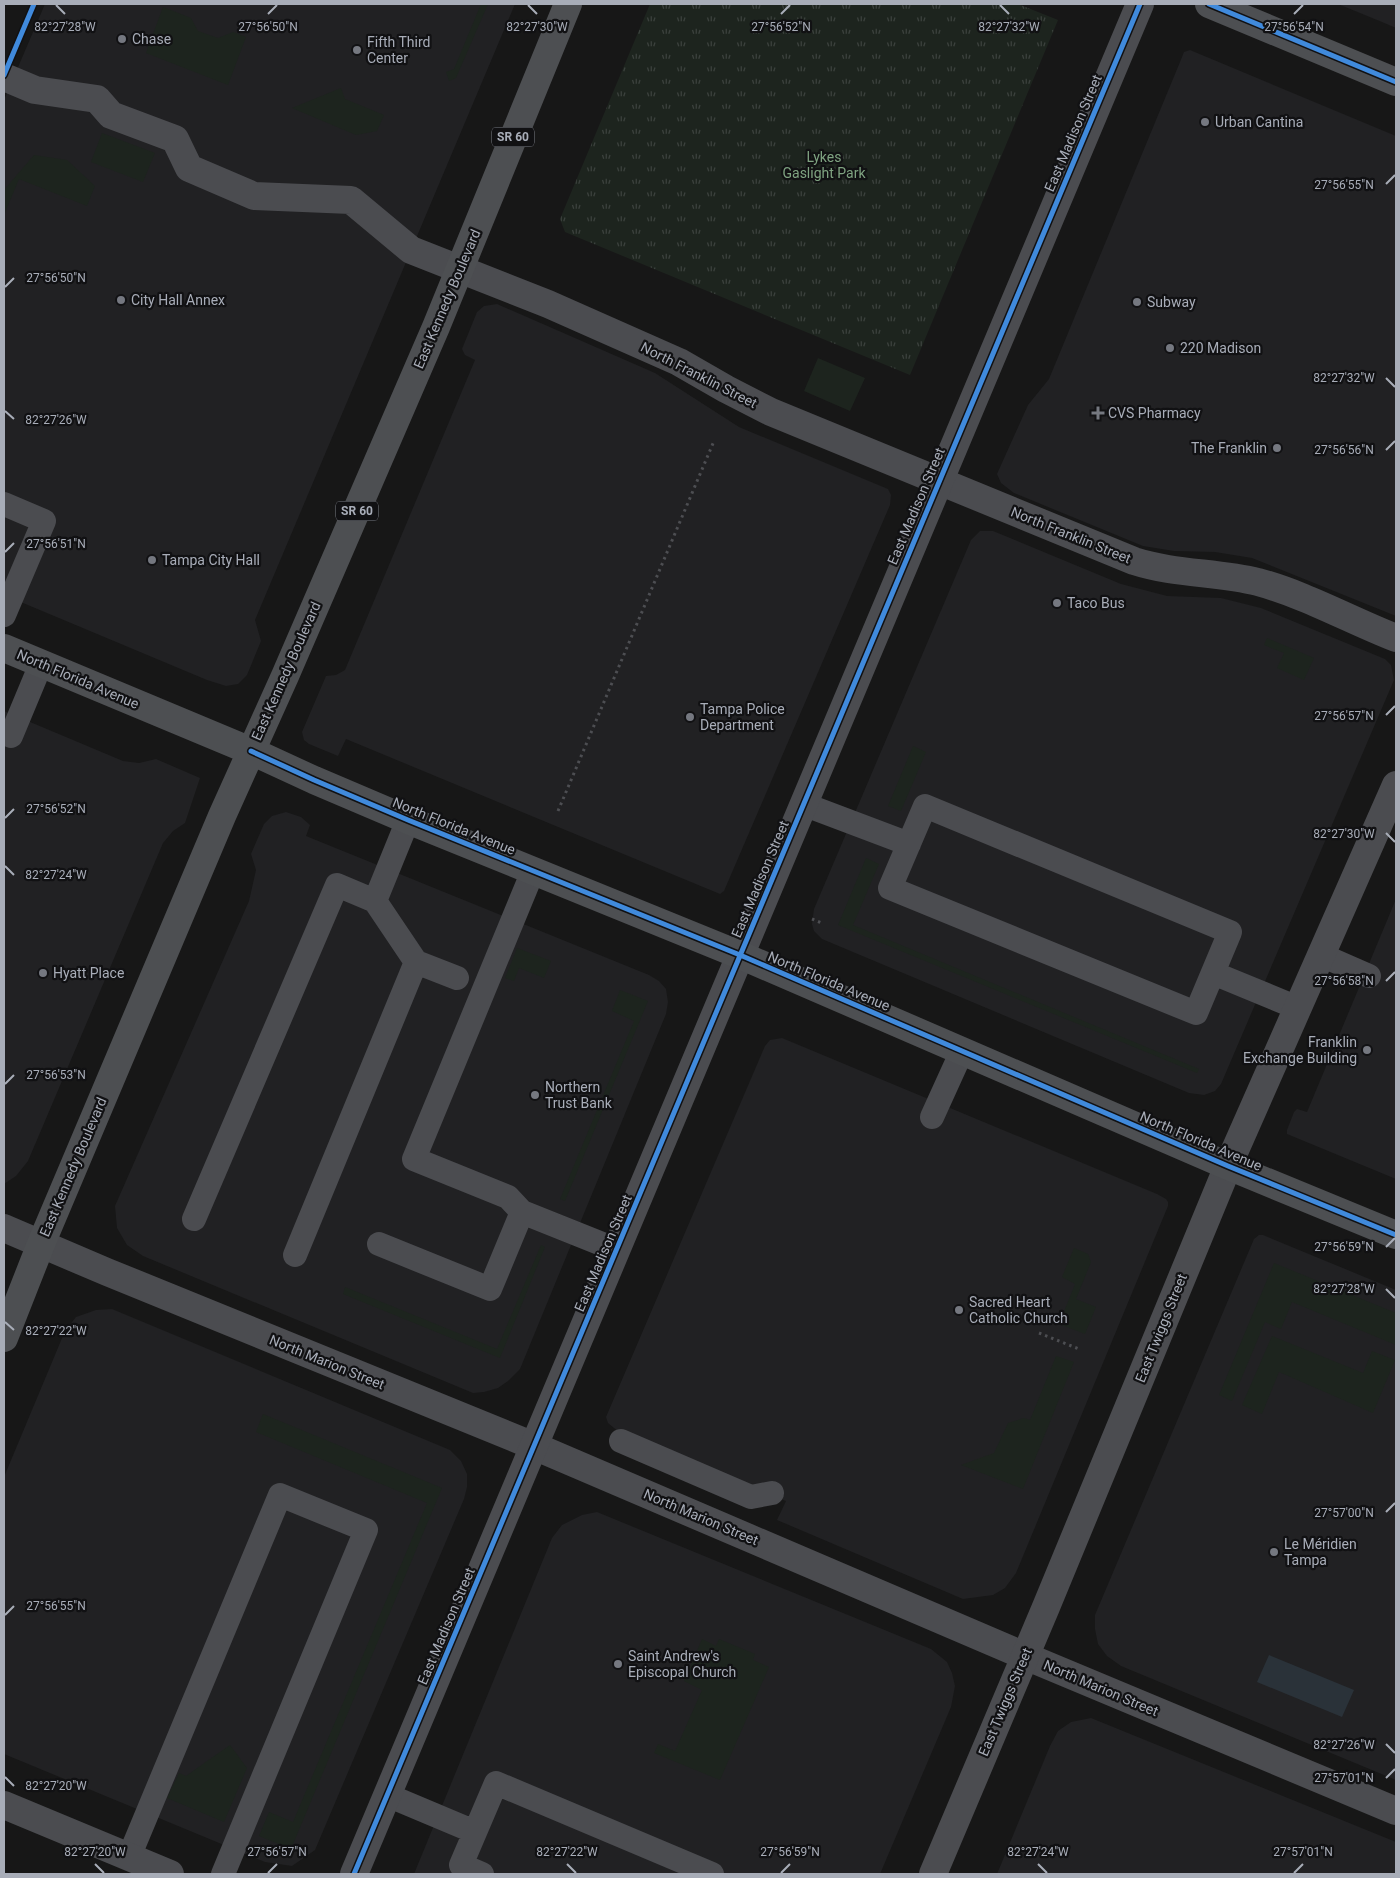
<svg xmlns="http://www.w3.org/2000/svg" width="1400" height="1878" font-family="Roboto,sans-serif">
  <style>
    .built { fill: #212123 }
    .green { fill: #1d241e }
    .park { fill: url(#park-tufts) }
    .water { fill: #2a3239 }
    .lines { fill: none; stroke-linecap: round; stroke-linejoin: round }
    .path { stroke: #4d4e52; stroke-width: 3; stroke-dasharray: 2.5 4; stroke-linecap: butt }
    .service { stroke: #4b4c50; stroke-width: 24 }
    .minor { stroke: #4b4c50; stroke-width: 28 }
    .tertiary { stroke: #4b4c50; stroke-width: 28 }
    .primary { stroke: #4d4f52; stroke-width: 28 }
    .cycleway-casing { stroke: #111113; stroke-width: 8 }
    .cycleway { stroke: #408adc; stroke-width: 5 }
    .ticks { fill: none; stroke: #a8adb8; stroke-width: 2 }
    .poi-dot { fill: #757880; stroke: #111113; stroke-width: 2 }
    .labels { text-anchor: middle; dominant-baseline: central; stroke-width: 4.5; stroke-linejoin: round; paint-order: stroke }
    .shield { fill: #111113; stroke: #7b7e86; stroke-width: 1 }
    .shield-label { font-size: 12px; font-weight: bold; fill: #a8adb8 }
    .poi-label { font-size: 14px; fill: #a8adb8; stroke: #111113; text-anchor: start }
    .street-label { font-size: 14px; fill: #a8adb8; stroke: #111113 }
    .park-label { font-size: 14px; fill: #7fa381; stroke: #111113 }
    .ticks-label { font-size: 12px; text-anchor: middle; fill: #a8adb8; stroke: #111113; stroke-width: 4.5; stroke-linejoin: round; paint-order: stroke }
  </style>
  <defs>
    <pattern id="park-tufts" width="24" height="20" patternUnits="userSpaceOnUse" patternTransform="scale(1.25)"><rect width="24" height="20" fill="#1d241e"/><path d="M3 7l-1-3M5 7V3M7 7l1-3M15 17l-1-3M17 17v-4M19 17l1-3" fill="none" stroke="#3b413d"/></pattern>
  </defs>
  <rect width="100%" height="100%" fill="#171717"/>
  <path class="built" d="M45 4H515L255 620 261 641 247 675 238 684 226 686 207 680 4 595V100Z
    M1338 4H1396V28L1382 22Z
    M1190 50 1396 136V616L1252 558 1215 552 1174 551 1143 546 1014 493 1001 483 997 474 1028 405 1049 379 1180 62 1184 52Z
    M497 304 655 373 739 427 888 489 891 495 890 505 724 891 720 894 346 739 338 756 309 744 304 740 302 732 326 676 336 675 345 670 475 360 465 355 462 349 477 312 484 306Z
    M980 531H993L1121 584 1167 596 1221 598 1261 608 1385 659 1391 665 1394 680 1221 1084 1215 1091 1204 1095 1189 1093 822 939 814 931 812 924 814 909 971 540Z
    M4 711 123 761 139 763 156 759 200 778 185 823 173 831 163 843 28 1161 16 1176 4 1184Z
    M286 812 301 817 310 825 306 836 649 975 659 981 666 989 668 1002 666 1014 520 1369 508 1381 498 1388 484 1392 473 1393 143 1256 127 1245 117 1228 115 1206 249 901 256 870 251 854 264 824 272 816Z
    M1396 899V1179L1287 1134V1130L1294 1112 1297 1109 1307 1112Z
    M782 1038 1157 1194 1166 1199 1168 1202V1206L1016 1573 1005 1588 993 1595 963 1599 777 1520 786 1501 620 1433 608 1423 606 1417 765 1046 770 1040Z
    M1259 1235H1263L1396 1290V1780L1121 1666 1107 1656 1098 1644 1095 1629V1615L1254 1239Z
    M112 1309 450 1450 461 1461 467 1474V1487L464 1499 315 1850 292 1866 265 1862 4 1754V1477L65 1331 76 1317 96 1310Z
    M597 1512 931 1649 947 1662 952 1673 955 1686 951 1707 880 1874H414L552 1538 562 1525 582 1515Z
    M1091 1718 1396 1842V1874H997L1050 1746 1058 1731 1071 1722Z"/>
  <path class="green" d="M481 4H488L456 78 449 81 446 72 454 69Z
    M163 7 191 18 198 31 218 38 233 32 246 37 228 85 146 53Z
    M341 88 345 99 384 115 377 131 356 135 292 108Z
    M102 133 155 153 143 182 91 162Z
    M34 155 67 160 95 186 87 206 19 179 4 215V190Z
    M818 358 865 378 850 411 804 391Z
    M1267 638 1314 658 1304 680 1277 668 1284 653 1264 645Z
    M913 746 926 752 901 811 888 806Z
    M866 858 879 864 853 925 1199 1069 1197 1073 838 925Z
    M517 948 551 961 544 978 519 968 514 981 505 978Z
    M620 990 648 1001 565 1201 560 1199 634 1021 612 1011Z
    M541 1245 545 1247 500 1358 343 1294 345 1287 497 1349Z
    M1074 1248 1088 1254 1091 1262 1076 1299 1096 1307 1085 1334 1059 1324 1075 1284 1062 1277Z
    M1274 1263 1396 1313V1345L1292 1302 1281 1329 1265 1322 1232 1401 1219 1395Z
    M1272 1336 1363 1373 1372 1351 1395 1360 1373 1413 1279 1372 1262 1414 1242 1405Z
    M1056 1356 1074 1362 1023 1489 961 1465 994 1453 1008 1423 1024 1418 1030 1420Z
    M263 1414 442 1488 291 1849 259 1836 269 1812 293 1822 427 1503 256 1432Z
    M702 1639 716 1646 719 1639 755 1654 753 1660 769 1667 720 1780 654 1753 658 1744 675 1751 702 1690 684 1681Z
    M230 1745 247 1768 224 1822 167 1798 179 1773 186 1776Z"/>
  <path class="park" d="M650 4H1018L1058 20 910 375 565 232 560 219Z"/>
  <path class="water" d="M1269 1655 1354 1690 1342 1717 1257 1682Z"/>
  <g class="lines">
    <path class="path" d="M558 811 714 441
      M812 919 824 924
      M1039 1333 1079 1349"/>
    <path class="service" d="M4 504 44 521 4 615
      M11 736 41 664
      M803 804 909 844
      M925 806 1230 932 1196 1013 890 888Z
      M1321 955 1369 976
      M416 962 457 978
      M1213 973 1298 1008
      M932 1117 962 1051
      M522 1212 508 1197 414 1159 533 871
      M194 1219 337 885 375 901
      M379 1244 490 1289 522 1212 617 1250
      M295 1255 416 962 375 901 408 820
      M621 1441 751 1497 772 1493
      M387 1795 475 1832
      M129 1857 280 1495 366 1530 223 1874
      M482 1874 461 1865 496 1783 712 1874"/>
    <path class="minor" d="M4 77 35 90 97 99 111 115 175 139 189 168 254 196 351 200 411 250 548 304 679 362 726 389 771 412 1134 561C1174 574 1217 572 1258 582 1306 595 1350 620 1396 638
      M4 1228 107 1272 534 1446 1025 1656 1396 1811"/>
    <path class="tertiary" d="M4 1805 170 1874
      M354 1874 1140 4
      M933 1874 1046 1607 1228 1166 1396 785"/>
    <path class="primary" d="M1209 4 1396 82
      M4 648 251 751 314 780 408 820 740 955 1228 1166 1396 1235
      M4 1338 41 1244 222 816 285 676 436 327 568 4"/>
    <defs>
      <path id="cycleway" d="M1209 4 1396 82
        M4 75 34 4
        M251 751 314 780 408 820 740 955 1228 1166 1396 1235
        M354 1874 1140 4"/>
    </defs>
    <use href="#cycleway" class="cycleway-casing"/>
    <use href="#cycleway" class="cycleway"/>
  </g>
  <path class="ticks" d="M56 5 65 14M528 5 537 14M1000 5 1009 14M268 14 277 5M781 14 790 5M1294 14 1303 5M1386 184 1395 175M5 287 14 278M1386 378 1395 387M5 411 14 419M1386 450 1395 441M5 552 14 543M1386 715 1395 706M5 818 14 809M1386 833 1395 842M5 866 14 875M1386 981 1395 972M5 1084 14 1075M1386 1247 1395 1238M1386 1289 1395 1298M5 1322 14 1330M1386 1512 1395 1503M5 1615 14 1606M1386 1744 1395 1753M5 1777 14 1786M1386 1778 1395 1769M95 1864 104 1873M567 1864 576 1873M1038 1864 1047 1873M268 1873 277 1864M781 1873 790 1864M1294 1873 1303 1864"/>
  <g class="poi-dot">
    <circle cx="122" cy="39" r="5"/>
    <circle cx="357" cy="50" r="5"/>
    <circle cx="1205" cy="122" r="5"/>
    <circle cx="121" cy="300" r="5"/>
    <circle cx="1137" cy="302" r="5"/>
    <circle cx="1170" cy="348" r="5"/>
    <path d="M1095.5 405.5h5v5h5v5h-5v5h-5v-5h-5v-5h5z"/>
    <circle cx="1277" cy="448" r="5"/>
    <circle cx="152" cy="560" r="5"/>
    <circle cx="1057" cy="603" r="5"/>
    <circle cx="690" cy="717" r="5"/>
    <circle cx="43" cy="973" r="5"/>
    <circle cx="1367" cy="1050" r="5"/>
    <circle cx="535" cy="1095" r="5"/>
    <circle cx="959" cy="1310" r="5"/>
    <circle cx="1274" cy="1552" r="5"/>
    <circle cx="618" cy="1664" r="5"/>
  </g>
  <g class="labels">
    <g class="shield">
      <rect x="492" y="127.5" width="42" height="19" rx="4"/>
      <rect x="336" y="501.5" width="42" height="19" rx="4"/>
    </g>
    <g class="shield-label">
      <text x="513" y="137">SR 60</text>
      <text x="357" y="511">SR 60</text>
    </g>
    <g class="poi-label">
      <text x="132" y="39">Chase</text>
      <text x="367" y="42">Fifth Third<tspan x="367" dy="16">Center</tspan></text>
      <text x="1215" y="122">Urban Cantina</text>
      <text x="131" y="300">City Hall Annex</text>
      <text x="1147" y="302">Subway</text>
      <text x="1180" y="348">220 Madison</text>
      <text x="1108" y="413">CVS Pharmacy</text>
      <text x="1267" y="448" text-anchor="end">The Franklin</text>
      <text x="162" y="560">Tampa City Hall</text>
      <text x="1067" y="603">Taco Bus</text>
      <text x="700" y="709">Tampa Police<tspan x="700" dy="16">Department</tspan></text>
      <text x="53" y="973">Hyatt Place</text>
      <text x="1357" y="1042" text-anchor="end">Franklin<tspan x="1357" dy="16">Exchange Building</tspan></text>
      <text x="545" y="1087">Northern<tspan x="545" dy="16">Trust Bank</tspan></text>
      <text x="969" y="1302">Sacred Heart<tspan x="969" dy="16">Catholic Church</tspan></text>
      <text x="1284" y="1544">Le Méridien<tspan x="1284" dy="16">Tampa</tspan></text>
      <text x="628" y="1656">Saint Andrew's<tspan x="628" dy="16">Episcopal Church</tspan></text>
    </g>
    <g class="street-label">
      <text transform="translate(1073 133) rotate(-67)">East Madison Street</text>
      <text transform="translate(447 299) rotate(-67)">East Kennedy Boulevard</text>
      <text transform="translate(699 375) rotate(27)">North Franklin Street</text>
      <text transform="translate(916 506) rotate(-67)">East Madison Street</text>
      <text transform="translate(1071 535) rotate(22)">North Franklin Street</text>
      <text transform="translate(286 671) rotate(-66)">East Kennedy Boulevard</text>
      <text transform="translate(78 679) rotate(23)">North Florida Avenue</text>
      <text transform="translate(454 826) rotate(22)">North Florida Avenue</text>
      <text transform="translate(760 879) rotate(-67)">East Madison Street</text>
      <text transform="translate(829 981) rotate(23)">North Florida Avenue</text>
      <text transform="translate(1201 1141) rotate(23)">North Florida Avenue</text>
      <text transform="translate(73 1167) rotate(-67)">East Kennedy Boulevard</text>
      <text transform="translate(603 1253) rotate(-67)">East Madison Street</text>
      <text transform="translate(1161 1328) rotate(-68)">East Twiggs Street</text>
      <text transform="translate(327 1362) rotate(22)">North Marion Street</text>
      <text transform="translate(701 1517) rotate(23)">North Marion Street</text>
      <text transform="translate(446 1626) rotate(-67)">East Madison Street</text>
      <text transform="translate(1101 1688) rotate(23)">North Marion Street</text>
      <text transform="translate(1005 1702) rotate(-67)">East Twiggs Street</text>
    </g>
    <g class="park-label">
      <text x="824" y="157">Lykes<tspan x="824" dy="16">Gaslight Park</tspan></text>
    </g>
  </g>
  <g class="ticks-label">
    <text x="65" y="31">82°27'28"W</text>
    <text x="537" y="31">82°27'30"W</text>
    <text x="1009" y="31">82°27'32"W</text>
    <text x="1294" y="31">27°56'54"N</text>
    <text x="268" y="31">27°56'50"N</text>
    <text x="781" y="31">27°56'52"N</text>
    <text x="1344" y="189">27°56'55"N</text>
    <text x="56" y="282">27°56'50"N</text>
    <text x="1344" y="382">82°27'32"W</text>
    <text x="56" y="424">82°27'26"W</text>
    <text x="1344" y="454">27°56'56"N</text>
    <text x="56" y="548">27°56'51"N</text>
    <text x="1344" y="720">27°56'57"N</text>
    <text x="56" y="813">27°56'52"N</text>
    <text x="1344" y="838">82°27'30"W</text>
    <text x="56" y="879">82°27'24"W</text>
    <text x="1344" y="985">27°56'58"N</text>
    <text x="56" y="1079">27°56'53"N</text>
    <text x="1344" y="1251">27°56'59"N</text>
    <text x="1344" y="1293">82°27'28"W</text>
    <text x="56" y="1335">82°27'22"W</text>
    <text x="1344" y="1517">27°57'00"N</text>
    <text x="56" y="1610">27°56'55"N</text>
    <text x="1344" y="1749">82°27'26"W</text>
    <text x="1344" y="1782">27°57'01"N</text>
    <text x="56" y="1790">82°27'20"W</text>
    <text x="277" y="1856">27°56'57"N</text>
    <text x="790" y="1856">27°56'59"N</text>
    <text x="1303" y="1856">27°57'01"N</text>
    <text x="95" y="1856">82°27'20"W</text>
    <text x="567" y="1856">82°27'22"W</text>
    <text x="1038" y="1856">82°27'24"W</text>
  </g>
  <rect width="1400" height="1878" fill="none" stroke="#a8adb8" stroke-width="10"/>
</svg>
